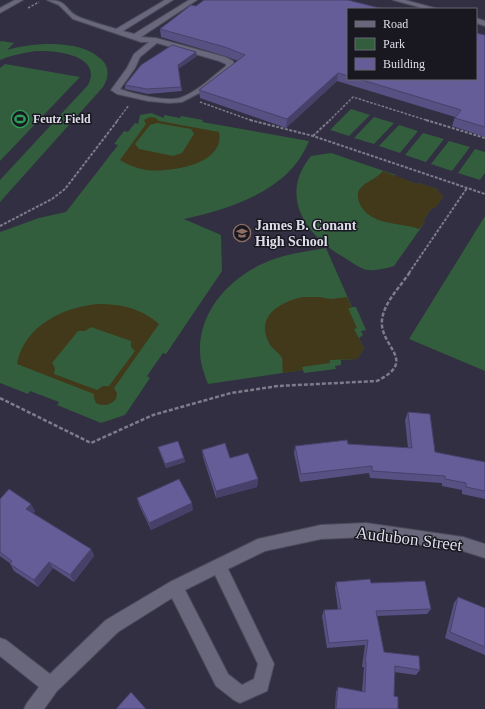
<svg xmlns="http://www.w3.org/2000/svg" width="485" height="709" font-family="'Times New Roman',serif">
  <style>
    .green { fill: #325e3d }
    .sand { fill: #413919; fill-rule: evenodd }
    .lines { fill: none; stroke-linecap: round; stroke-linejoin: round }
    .minor-casing { stroke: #4c4b5a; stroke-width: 2 }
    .path-far2 { stroke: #7d7c8b; stroke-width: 1.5; stroke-dasharray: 2.5 1.5; stroke-linecap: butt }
    .path-far1 { stroke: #7d7c8b; stroke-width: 2; stroke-dasharray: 3 1.5; stroke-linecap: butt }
    .path { stroke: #7d7c8b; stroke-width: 2.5; stroke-dasharray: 4 2; stroke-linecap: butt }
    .minor { fill: #68677b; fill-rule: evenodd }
    .wall { fill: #575083 }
    .shaded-wall { fill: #47416a }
    .building { fill: #655d98; stroke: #47416a }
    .labels { text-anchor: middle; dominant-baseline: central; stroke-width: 3; stroke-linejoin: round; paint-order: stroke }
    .far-poi-label { font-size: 12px; font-weight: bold; fill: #dedeea; stroke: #191821; text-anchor: start }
    .poi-label { font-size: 14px; font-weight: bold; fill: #dedeea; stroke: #191821; text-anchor: start }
    .near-street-label { font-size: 17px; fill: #dedeea; stroke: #191821 }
  </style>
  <rect width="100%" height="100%" fill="#312f41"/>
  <path class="green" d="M1 41 14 43 7 50C34 42 83 39 103 61 110 69 108 79 103 87L0 202V180L88 85C103 55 56 50 36 51 23 53 12 55 0 60V42Z
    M5 64 80 77 0 161V68Z
    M351 109 370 115 349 136 330 130Z
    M151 113 164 118V115L180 118 181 116 203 120 202 122 309 141C289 191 232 208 184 219L221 235 222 271 166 354 163 353 147 376 150 378 125 415 101 423 57 405 59 402 30 391 28 394 0 383V232L39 218 66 212 118 145 114 144 124 131 128 132 135 123 138 124 140 115Z
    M374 117 394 123 374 144 354 138Z
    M399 125 418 131 400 153 379 146Z
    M423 133 444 139 426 162 405 155Z
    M449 141 470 147 452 171 431 164Z
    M475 149 485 152V173L480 180 458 173Z
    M331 153 396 175 395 176 417 184 419 183 437 189 443 197 435 208H432L423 221 425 222 394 266C386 268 376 271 369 270 362 270 351 262 345 258 306 236 278 196 311 156Z
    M485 216V371L409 339Z
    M326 248 352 307H356L366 330 361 331 363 335 359 338 364 348 357 359 341 360V365L335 366 336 369 304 373 303 370 208 384C204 373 200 363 200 351 199 306 237 271 277 258 293 253 310 251 326 248Z"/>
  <path class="sand" d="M150 117 156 118 159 121 219 132C226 165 168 173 146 170 136 168 128 165 120 160L146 124 144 120ZM157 123 191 129 194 134 182 153 173 156 139 149 135 144 150 125Z
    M383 171 417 184 419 183 437 189 443 197 435 208H432L423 221 425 222 419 229C400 222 368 226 359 202 358 198 357 194 359 190 365 181 377 179 383 171Z
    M303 297H319L331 299 347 297 352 308H348L357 328 354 329 364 348 357 359 330 360V363L302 367 303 370 283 373C282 368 283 362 282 358 280 353 272 349 269 343 255 316 280 302 303 297Z
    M98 304C121 304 141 308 159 324L114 388 117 393 116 399C111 405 104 407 96 403L94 398V394L17 364C24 326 63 307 98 304ZM91 327 131 341V347L135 351 109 386H103L97 390 54 374 55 368 52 363 78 331H85Z"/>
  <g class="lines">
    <defs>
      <path id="minor" d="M15 0H23L0 13V8Z
        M47 0C70 0 64 11 79 17 91 22 104 25 116 29L165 0H173L123 31 134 34 189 0H197L141 37 156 38 225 57 233 61 234 67 203 91 182 102 169 103 148 101 117 94 111 90 127 68 134 54 149 42H141L73 19 59 5ZM157 43 219 61 226 64V66C212 77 197 92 180 98 167 102 133 94 120 89L135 68 140 57Z
        M393 0H405L438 9H426Z
        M476 18 485 21V26L476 23Z
        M366 523 463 537 485 544V558L463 551 366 537 321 539 265 551 228 569 274 664 267 691 240 703 234 700 216 686 172 598 118 632 57 691 44 709H24L27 703 39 687 0 656V638L6 640 50 674 106 620 170 582 258 539 321 525ZM215 575 258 664 254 679 242 685 228 674 185 590Z"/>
    </defs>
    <use href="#minor" class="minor-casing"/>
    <path class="path-far2" d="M28 8 39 2
      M200 102 253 121
      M117 121 129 105
      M329 121 353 97 429 121"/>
    <path class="path-far1" d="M250 120 313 136 485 194
      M426 120 485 138
      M313 136 330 120
      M0 226 52 199 65 189 118 120
      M409 273 467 188"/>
    <path class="path" d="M0 398 91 443 153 415 231 393 278 386 377 381C419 360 379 347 382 320 384 302 401 286 410 272"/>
    <use href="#minor" class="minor"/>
  </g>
  <path class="wall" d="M196 6 348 9V79H476L485 35V137L452 126 455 117 337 81 286 128 200 98 199 90 238 61 225 56 161 37 160 29Z
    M197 56 178 69 182 91 148 94 125 89V85Z
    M408 412 435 452 485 462V499L462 494V490L442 486V483L370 478 369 473 300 482 294 453 295 446 348 444 408 448 405 420Z
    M158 447 184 458 185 462 166 468 159 451Z
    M202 450 230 458 258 479 257 487 216 498 203 457Z
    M137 498 193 510 151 530 139 505Z
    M0 499 35 511 33 513 91 549 94 556 74 582 53 568 38 587 14 571 10 564H11L0 556Z
    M336 582 371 583 431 609 427 614 377 616 384 652 420 670 416 675 394 672V696L398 709H335L336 692 338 687 362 692 364 667H362L365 645 327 648 322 616 324 610 338 609 335 588Z
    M458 597 485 608V655L445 638 454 603Z"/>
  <path class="shaded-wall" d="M196 52 197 56 178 69V65Z
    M338 73 337 81 286 128 287 119Z
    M184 458 185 462 166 468 165 464Z
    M258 479 257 487 216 498V491Z
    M192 503 193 510 151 530 149 523Z
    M31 504 35 511 30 516 26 509Z
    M91 549 94 556 74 582 70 575Z
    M49 562 53 568 38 587 34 580Z"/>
  <path class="building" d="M204 0H348L383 9H348V76L338 73 287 119 199 90 245 55 225 47 160 29 191 5 196 6Z
    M476 33 485 35V127L455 118 461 110 359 79H476Z
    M172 45 196 52 178 65 181 87 147 89 125 85 141 65Z
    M408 412 430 414 435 452 485 462V491L466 487V483L445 479V476L372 471V466L301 474 295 446 347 440 348 444 412 448Z
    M178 441 184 458 165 464 158 447Z
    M225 443 230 458 248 453 258 479 216 491 202 450Z
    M179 479 192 503 149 523 137 498Z
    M9 489 31 504 26 509 91 549 70 575 49 562 34 580 10 564 12 561 0 552V499Z
    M370 579 371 583 425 581 431 609 376 611 384 652 419 656 420 670 395 666 394 696 398 697V709H336L338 687 365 692 366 662H365L368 640 329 643 324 610 341 609 336 582Z
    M458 597 485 608V647L450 632Z
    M131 692 146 709H116Z"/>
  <defs>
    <symbol id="stadium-ring" viewBox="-11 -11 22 22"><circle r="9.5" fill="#191821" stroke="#2e9e5b" stroke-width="1.5"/><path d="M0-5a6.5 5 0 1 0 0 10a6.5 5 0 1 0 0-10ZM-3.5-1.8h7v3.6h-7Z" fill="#2e9e5b"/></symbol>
    <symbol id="school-ring" viewBox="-11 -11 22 22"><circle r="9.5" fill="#191821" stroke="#8d6e63" stroke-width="1.5"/><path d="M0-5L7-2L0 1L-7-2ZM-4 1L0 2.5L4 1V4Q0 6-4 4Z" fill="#8d6e63"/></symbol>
  </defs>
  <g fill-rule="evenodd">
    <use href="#stadium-ring" x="10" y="109" width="20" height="20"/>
    <use href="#school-ring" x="232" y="223" width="20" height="20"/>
  </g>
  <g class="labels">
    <g class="far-poi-label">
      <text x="33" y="119">Feutz Field</text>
    </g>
    <g class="poi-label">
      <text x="255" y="225">James B. Conant<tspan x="255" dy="16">High School</tspan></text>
    </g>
    <g class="near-street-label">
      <text transform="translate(409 539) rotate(7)">Audubon Street</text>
    </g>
  </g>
  <rect x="347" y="8" width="130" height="72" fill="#191821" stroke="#686771"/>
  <rect x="355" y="21" width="20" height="6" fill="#68677b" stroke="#686771"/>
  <text x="383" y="28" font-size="12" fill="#dedeea">Road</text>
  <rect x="355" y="38" width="20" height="12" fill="#325e3d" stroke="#686771"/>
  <text x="383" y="48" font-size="12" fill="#dedeea">Park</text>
  <rect x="355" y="58" width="20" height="12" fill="#655d98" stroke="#686771"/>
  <text x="383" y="68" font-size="12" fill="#dedeea">Building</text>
</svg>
